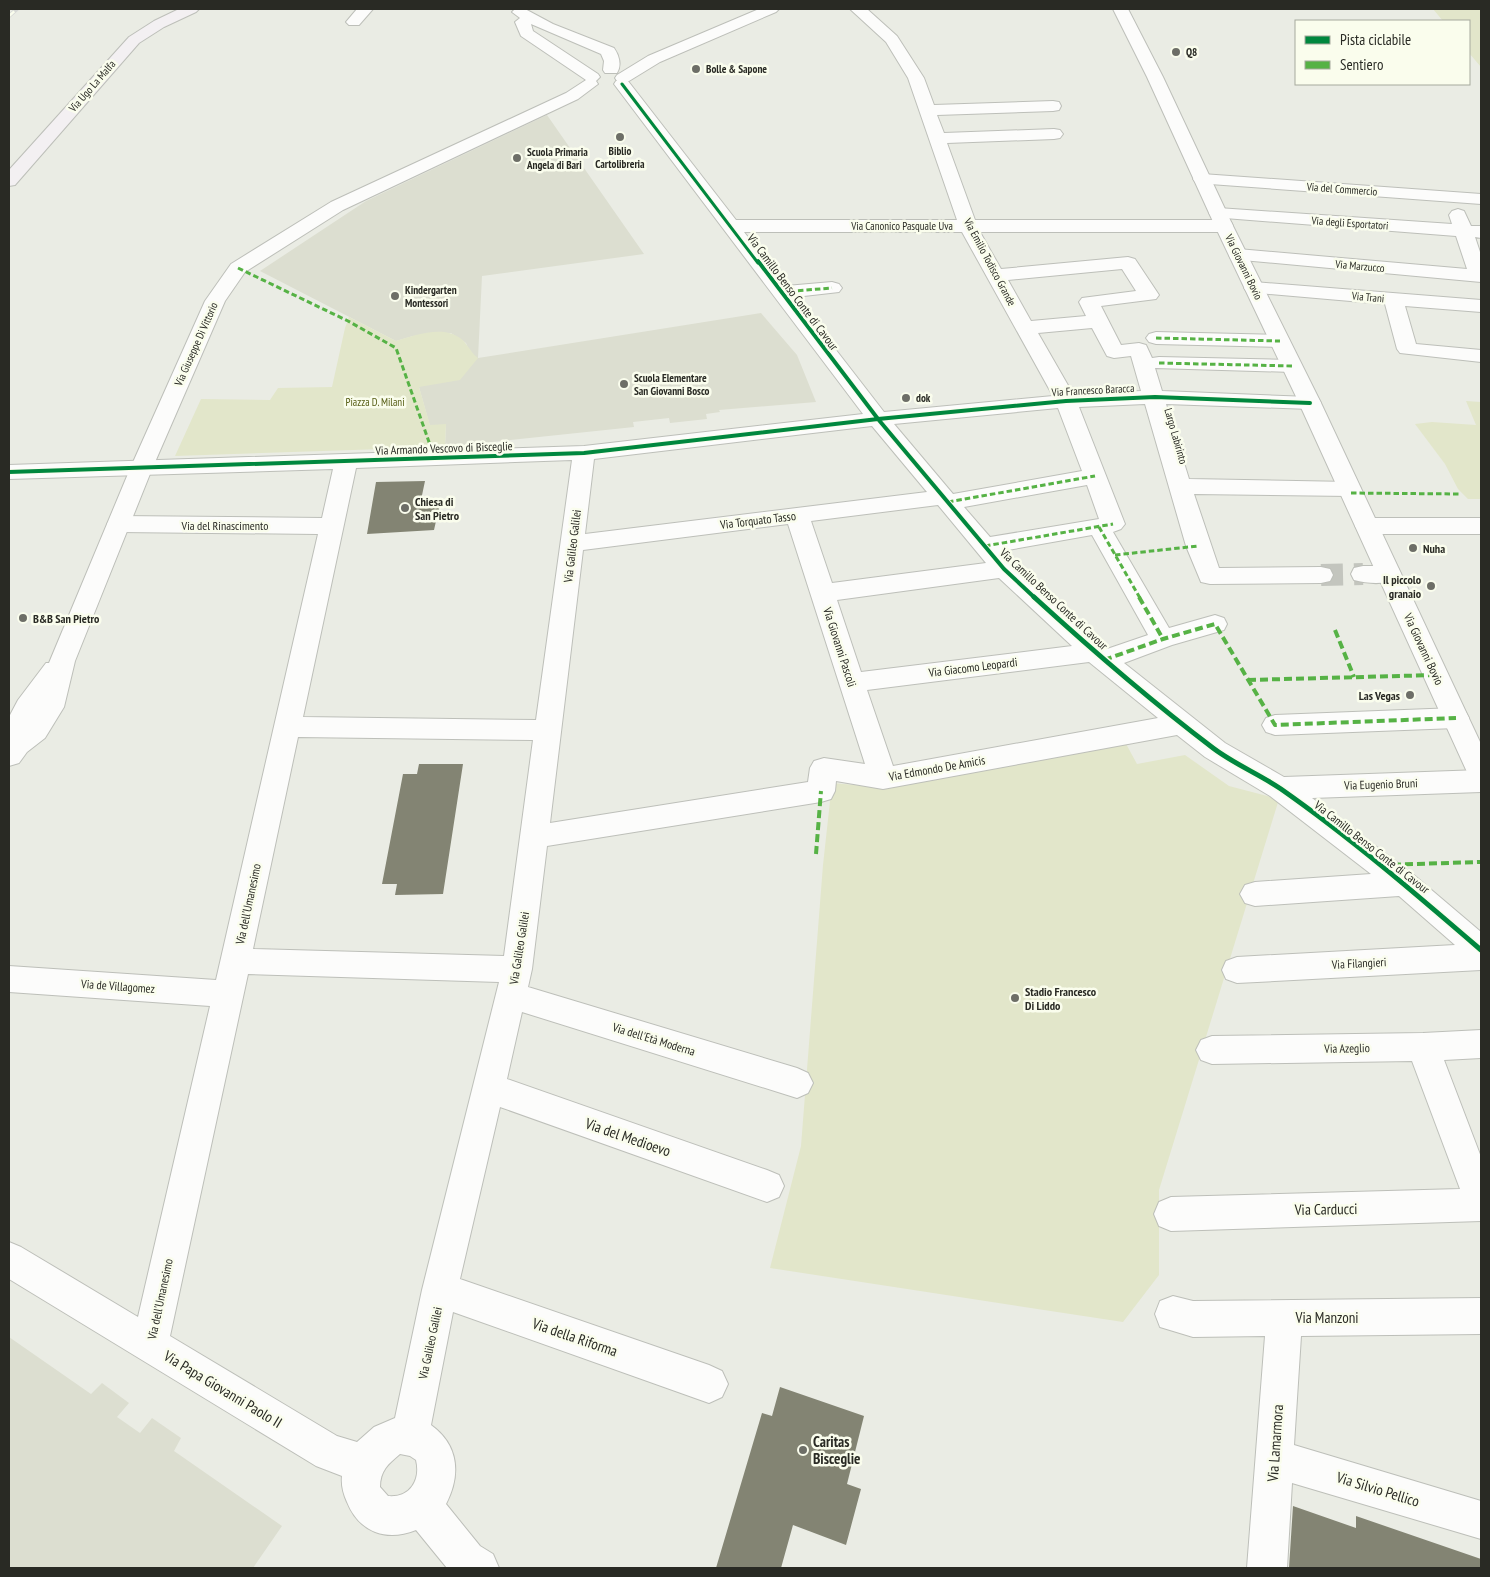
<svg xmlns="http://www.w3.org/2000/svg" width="1490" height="1577" font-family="'PT Sans Narrow',sans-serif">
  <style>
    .built { fill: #dcded0 }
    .green { fill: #e2e6ca }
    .building { fill: #838473 }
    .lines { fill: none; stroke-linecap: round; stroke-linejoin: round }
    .minor-tunnel { stroke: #c3c5be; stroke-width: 22; stroke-dasharray: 22 11; stroke-linecap: butt }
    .minor-casing { stroke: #bdbfb9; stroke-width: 2 }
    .tertiary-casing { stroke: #bdbfb9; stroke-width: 2 }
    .secondary-casing { stroke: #bdbfb9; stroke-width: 2 }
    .minor { fill: #fcfcfb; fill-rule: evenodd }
    .tertiary { fill: #fcfcfb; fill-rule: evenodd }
    .secondary { fill: #f3f0f2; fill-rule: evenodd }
    .rail-casing { stroke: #d6d8d5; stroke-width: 4 }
    .rail { stroke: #fafded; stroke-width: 2.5; stroke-dasharray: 7; stroke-linecap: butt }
    .quiet-far1 { stroke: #56b245; stroke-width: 3; stroke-dasharray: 5.5 3; stroke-linecap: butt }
    .quiet { stroke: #56b245; stroke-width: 4; stroke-dasharray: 8 4; stroke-linecap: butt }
    .cycleway-far2-casing { stroke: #fafded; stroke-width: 5 }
    .cycleway-far1-casing { stroke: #fafded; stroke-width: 6 }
    .cycleway-casing { stroke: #fafded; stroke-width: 8 }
    .cycleway-far2 { stroke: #00873e; stroke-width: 3 }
    .cycleway-far1 { stroke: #00873e; stroke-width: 4 }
    .cycleway { stroke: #00873e; stroke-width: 5 }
    .poi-dot { fill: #6d6e67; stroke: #fafded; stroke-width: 2 }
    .labels { text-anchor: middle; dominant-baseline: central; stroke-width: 5; stroke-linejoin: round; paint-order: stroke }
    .far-poi-label { font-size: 11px; font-weight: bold; fill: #292a24; stroke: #fafded; text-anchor: start }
    .far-street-label { font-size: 11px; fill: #292a24; stroke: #fafded }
    .far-park-label { font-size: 11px; fill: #565d15; stroke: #fafded }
    .street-label { font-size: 12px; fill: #292a24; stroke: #fafded }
    .poi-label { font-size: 12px; font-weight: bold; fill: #292a24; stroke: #fafded; text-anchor: start }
    .near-street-label { font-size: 15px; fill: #292a24; stroke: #fafded }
    .near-poi-label { font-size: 15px; font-weight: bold; fill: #292a24; stroke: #fafded; text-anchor: start }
  </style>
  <rect width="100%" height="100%" fill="#eaece4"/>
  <path class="built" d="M547 115 644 254 482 276 478 358 761 313 797 355 816 402 719 410 720 412 706 414 707 419 670 423 669 418 633 422 634 427 445 447 446 425 430 426 419 387 470 352 466 343 451 333 413 336 396 341 260 271 366 201Z
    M9 1337 91 1394 102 1383 129 1403 117 1417 140 1433 152 1418 181 1438 174 1451 282 1526 253 1568H9Z"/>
  <path class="green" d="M1433 9H1481V67L1469 53V21H1443Z
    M349 317 396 341C414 335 443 325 460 338 468 344 470 352 478 358L460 380 419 387 430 425 446 424 445 447 175 456 201 399 270 400 278 388 332 387 345 328Z
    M1466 401 1481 402V499H1468L1458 489 1445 464 1415 424 1432 422 1476 425Z
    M1125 742 1137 764 1185 755 1229 786 1279 799 1159 1190V1275L1123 1322 770 1268 801 1146 823 865 832 783 877 787Z"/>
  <path class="building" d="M425 481 421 500 441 499 434 530 367 534 376 482Z
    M419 764H463L443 894 395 895 397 884H382L403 774H417Z
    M780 1387 864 1416 847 1484 861 1489 846 1545 793 1525 781 1568H716L762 1413 772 1416Z
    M1293 1506 1356 1528V1516L1481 1559V1568H1289Z"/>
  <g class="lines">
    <path class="minor-tunnel" d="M1321 575 1363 574"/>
    <defs>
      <path id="minor" d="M357 9H373L359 25H349L346 22Z
        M850 9H867L897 36 924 78 934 105 1053 101 1059 102 1061 106 1059 110 1053 111 937 115 944 133 1054 129 1060 130 1063 134 1060 138 1054 139 947 143 975 220H1224L1231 222 1233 226 1231 230 1224 232H980L1001 269 1128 257 1135 259 1159 295 1156 299 1101 306 1121 345 1139 343 1146 345 1152 358 1159 357 1292 360 1299 362 1302 366 1299 370 1292 372 1155 368 1162 391 1310 397 1318 398 1321 403 1318 408 1310 409 1166 404 1189 479 1350 482 1358 484 1361 489 1358 494 1350 496 1194 494 1219 568 1321 567 1330 569 1333 575 1330 581 1321 583 1210 584 1201 582 1186 546 1145 404 1079 407 1125 524 1121 529 1113 532 1169 628 1215 615 1224 618 1227 624 1224 630 1172 645 1124 663 1225 743 1284 777 1481 770V792L1312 798 1415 876 1481 932V970L1237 983 1226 979 1222 970 1226 961 1237 957 1455 945 1399 896 1255 906 1245 903 1240 894 1245 885 1255 882 1371 874 1270 796 1205 757 1177 735 883 789 836 781 835 791 831 799 821 802 547 846 532 969 528 987 797 1068 808 1073 813 1083 808 1093 797 1098 522 1012 507 1079 767 1170 779 1175 784 1186 779 1197 767 1202 500 1107 460 1279 709 1365 722 1371 728 1384 722 1397 709 1403 453 1312 431 1425C459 1445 461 1475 446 1504L480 1546 493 1554 499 1568H447L416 1530C386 1542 359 1532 347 1502 343 1493 341 1485 342 1476L316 1466 9 1279V1242L21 1247 138 1317 210 1006 9 992V966L216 980 318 534 119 532 111 529 107 524 111 519 119 516 322 518 333 469 9 479V465L584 446 863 414 614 84 616 81H628L736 220H957L908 78 886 42ZM744 232H962L1053 396 884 412 795 297 839 292 842 288 839 284 832 282 786 286ZM1122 269 1136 291 1082 298 1079 302 1086 316 1031 321 1008 280ZM1092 328 1107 356 1114 358 1131 356 1141 391 1073 394 1038 333ZM1058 408 1082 471 953 494 894 424ZM872 426 927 492 585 534 594 459ZM572 460 536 720 303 717 356 468ZM1087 485 1099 519 990 537 964 507ZM938 505 986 563 832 583 811 521ZM788 524 865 764 824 758 814 761 810 768 808 782 550 823 583 550ZM1092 535 1148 635 1107 649 1012 563 1002 551ZM999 578 1072 646 861 672 837 600ZM1089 662 1158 718 893 766 867 690ZM298 737 533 740 504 956 253 949ZM248 974 499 982 422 1290 395 1418 374 1427 357 1442 337 1436 170 1336ZM400 1454 410 1456 416 1460C421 1480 410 1498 388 1496L380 1487C380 1471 388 1464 400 1454Z
        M1202 174 1481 194V204L1196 183 1193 179 1196 175Z
        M1218 208 1452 224 1449 215 1452 211 1458 209 1464 211 1471 226H1481V238L1475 237 1481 255V282L1231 259 1229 255 1231 251 1238 249 1467 269 1456 236 1212 217 1209 213 1212 209Z
        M1254 282 1481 300V312L1405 306 1416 344 1481 350V362L1400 353 1397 349 1385 304 1247 292 1244 288 1247 284Z
        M1156 332 1280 335 1287 337 1290 341 1287 345 1280 347 1156 344 1149 342 1146 338 1149 334Z
        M1367 518H1481V534H1367L1359 531 1355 526 1359 521Z
        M1363 566H1389L1398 568 1401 574 1398 580C1384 584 1368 584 1354 580L1351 574 1354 568Z
        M1456 708 1465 711 1469 718 1465 725 1456 728 1275 735 1266 732 1262 725 1266 718 1275 715Z
        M1481 1030V1058L1444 1060 1481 1157V1221L1171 1231 1159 1226 1154 1214 1159 1202 1171 1197 1460 1189 1412 1061 1212 1064 1201 1060 1196 1050 1201 1040 1212 1036 1423 1033Z
        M1173 1296 1193 1301 1481 1298V1334L1301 1336 1294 1445 1481 1501V1539L1292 1483 1287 1568H1247L1265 1336 1193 1337 1160 1327 1155 1314 1160 1301Z"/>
      <path id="tertiary" d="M515 9H525L553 24 614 48C619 55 622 65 617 73H605L603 70 604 61 601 54 531 24 533 31 598 74 600 77 596 81 598 84 578 99 343 210 245 272 225 301 152 469 75 661 64 707 45 738 27 752 19 763 9 766V717L18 700 46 663H49L130 469 205 301 231 264 331 202 566 93 586 80 521 36 515 22 520 18 512 12Z
        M759 9H779L776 12 660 62 629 81H617L615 78 617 75 648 56Z
        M1113 9H1128L1163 77 1233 226 1321 403 1481 744V782L1471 779 1467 772 1299 403 1215 226 1147 77Z"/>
      <path id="secondary" d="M179 9H199L196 12 164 27 139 43 15 185 9 186V170L129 37 154 21Z"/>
    </defs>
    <use href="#minor" class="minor-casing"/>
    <use href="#tertiary" class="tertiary-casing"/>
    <use href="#secondary" class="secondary-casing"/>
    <use href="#minor" class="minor"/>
    <use href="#tertiary" class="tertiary"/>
    <use href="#secondary" class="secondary"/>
    <defs>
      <path id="rail" d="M9 16 17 9"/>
    </defs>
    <use href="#rail" class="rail-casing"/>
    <use href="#rail" class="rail"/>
    <path class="quiet-far1" d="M238 268 348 321 396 348 435 459
      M781 292 832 288
      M1156 338 1280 341
      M1159 363 1292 366
      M1351 493 1459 494
      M948 502 1095 476
      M1099 527 1140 598
      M985 546 1113 524
      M1115 555 1198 546"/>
    <path class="quiet" d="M1139 597 1163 639
      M1335 630 1354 677
      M1104 660 1163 639 1215 624 1275 725 1456 718
      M1248 680 1436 675
      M816 854 821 791
      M1381 865 1481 862"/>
    <defs>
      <path id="cycleway-far2" d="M622 84 758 263"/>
      <path id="cycleway-far1" d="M758 261 878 419 1004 569 1035 598
        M9 472 584 453 878 419 1066 401 1155 397 1310 403"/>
      <path id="cycleway" d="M1034 597C1092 650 1151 701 1213 748 1234 764 1259 774 1281 789 1351 838 1416 894 1481 950"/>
    </defs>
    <use href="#cycleway-far2" class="cycleway-far2-casing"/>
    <use href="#cycleway-far1" class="cycleway-far1-casing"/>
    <use href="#cycleway" class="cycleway-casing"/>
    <use href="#cycleway-far2" class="cycleway-far2"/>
    <use href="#cycleway-far1" class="cycleway-far1"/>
    <use href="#cycleway" class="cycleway"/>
  </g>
  <g class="poi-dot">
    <circle cx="1176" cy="52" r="5"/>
    <circle cx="696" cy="69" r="5"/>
    <circle cx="620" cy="137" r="5"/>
    <circle cx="517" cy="158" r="5"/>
    <circle cx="395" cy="296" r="5"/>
    <circle cx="624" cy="384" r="5"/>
    <circle cx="906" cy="398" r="5"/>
    <circle cx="405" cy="508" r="5"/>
    <circle cx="1413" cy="548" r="5"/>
    <circle cx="1431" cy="586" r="5"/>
    <circle cx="23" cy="618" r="5"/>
    <circle cx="1410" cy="695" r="5"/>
    <circle cx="1015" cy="998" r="5"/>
    <circle cx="803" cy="1450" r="5"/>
  </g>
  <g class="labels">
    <g class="far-poi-label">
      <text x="1186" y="52">Q8</text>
      <text x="706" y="69">Bolle &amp; Sapone</text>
      <text x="620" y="151" text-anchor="middle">Biblio<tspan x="620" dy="13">Cartolibreria</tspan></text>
      <text x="527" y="152">Scuola Primaria<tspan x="527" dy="13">Angela di Bari</tspan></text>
      <text x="405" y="290">Kindergarten<tspan x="405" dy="13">Montessori</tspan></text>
      <text x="634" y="378">Scuola Elementare<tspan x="634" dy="13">San Giovanni Bosco</tspan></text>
      <text x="916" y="398">dok</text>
    </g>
    <g class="far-street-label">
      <text transform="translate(92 86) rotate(-49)">Via Ugo La Malfa</text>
      <text transform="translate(1342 189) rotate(4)">Via del Commercio</text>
      <text transform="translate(1350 223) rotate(4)">Via degli Esportatori</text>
      <text x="902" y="226">Via Canonico Pasquale Uva</text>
      <text transform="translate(990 262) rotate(62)">Via Emilio Todisco Grande</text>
      <text transform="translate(1360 266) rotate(5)">Via Marzucco</text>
      <text transform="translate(1244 267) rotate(64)">Via Giovanni Bovio</text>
      <text transform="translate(1368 297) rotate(5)">Via Trani</text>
      <text transform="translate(196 344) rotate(-66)">Via Giuseppe Di Vittorio</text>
      <text transform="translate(1093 390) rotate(-3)">Via Francesco Baracca</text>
      <text transform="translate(1176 436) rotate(74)">Largo Labirinto</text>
    </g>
    <g class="far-park-label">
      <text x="375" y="402">Piazza D. Milani</text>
    </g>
    <g class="street-label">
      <text transform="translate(793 292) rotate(53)">Via Camillo Benso Conte di Cavour</text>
      <text transform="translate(444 448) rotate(-2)">Via Armando Vescovo di Bisceglie</text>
      <text transform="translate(758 520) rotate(-7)">Via Torquato Tasso</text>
      <text x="225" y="525">Via del Rinascimento</text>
      <text transform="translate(572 546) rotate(-83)">Via Galileo Galilei</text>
      <text transform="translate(1054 599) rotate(43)">Via Camillo Benso Conte di Cavour</text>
      <text transform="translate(840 647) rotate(72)">Via Giovanni Pascoli</text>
      <text transform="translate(1424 649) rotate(65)">Via Giovanni Bovio</text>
      <text transform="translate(973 667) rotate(-7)">Via Giacomo Leopardi</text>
      <text transform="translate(937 768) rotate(-10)">Via Edmondo De Amicis</text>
      <text transform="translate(1381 784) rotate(-2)">Via Eugenio Bruni</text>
      <text transform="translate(1372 847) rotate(38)">Via Camillo Benso Conte di Cavour</text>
      <text transform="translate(248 904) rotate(-78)">Via dell'Umanesimo</text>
      <text transform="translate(519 948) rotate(-81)">Via Galileo Galilei</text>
      <text transform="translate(1359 963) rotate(-3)">Via Filangieri</text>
      <text transform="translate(118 986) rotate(4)">Via de Villagomez</text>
      <text transform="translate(654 1039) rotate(17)">Via dell'Età Moderna</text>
      <text transform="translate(1347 1048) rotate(-1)">Via Azeglio</text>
      <text transform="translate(160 1299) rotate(-78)">Via dell'Umanesimo</text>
      <text transform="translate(430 1343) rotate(-78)">Via Galileo Galilei</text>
    </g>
    <g class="poi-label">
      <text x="415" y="501">Chiesa di<tspan x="415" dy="14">San Pietro</tspan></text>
      <text x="1423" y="548">Nuha</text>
      <text x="1421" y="579" text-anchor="end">Il piccolo<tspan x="1421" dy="14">granaio</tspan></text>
      <text x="33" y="618">B&amp;B San Pietro</text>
      <text x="1400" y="695" text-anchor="end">Las Vegas</text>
      <text x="1025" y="991">Stadio Francesco<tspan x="1025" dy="14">Di Liddo</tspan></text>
    </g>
    <g class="near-street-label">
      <text transform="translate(628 1137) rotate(19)">Via del Medioevo</text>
      <text transform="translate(1326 1209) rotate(-1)">Via Carducci</text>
      <text x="1327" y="1317">Via Manzoni</text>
      <text transform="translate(575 1337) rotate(19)">Via della Riforma</text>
      <text transform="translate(223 1389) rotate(31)">Via Papa Giovanni Paolo II</text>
      <text transform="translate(1275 1443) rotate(-86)">Via Lamarmora</text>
      <text transform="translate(1378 1489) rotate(17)">Via Silvio Pellico</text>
    </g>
    <g class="near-poi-label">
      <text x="813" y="1441">Caritas<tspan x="813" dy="17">Bisceglie</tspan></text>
    </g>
  </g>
  <rect width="1490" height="1577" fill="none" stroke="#292a24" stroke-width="20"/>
  <rect x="1295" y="20" width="175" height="65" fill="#fafded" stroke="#a6a99d"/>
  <rect x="1305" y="36" width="25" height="8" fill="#00873e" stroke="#a6a99d"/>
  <text x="1340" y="45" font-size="15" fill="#292a24">Pista ciclabile</text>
  <rect x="1305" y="61" width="25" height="8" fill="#56b245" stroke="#a6a99d"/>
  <text x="1340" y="70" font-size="15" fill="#292a24">Sentiero</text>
</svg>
